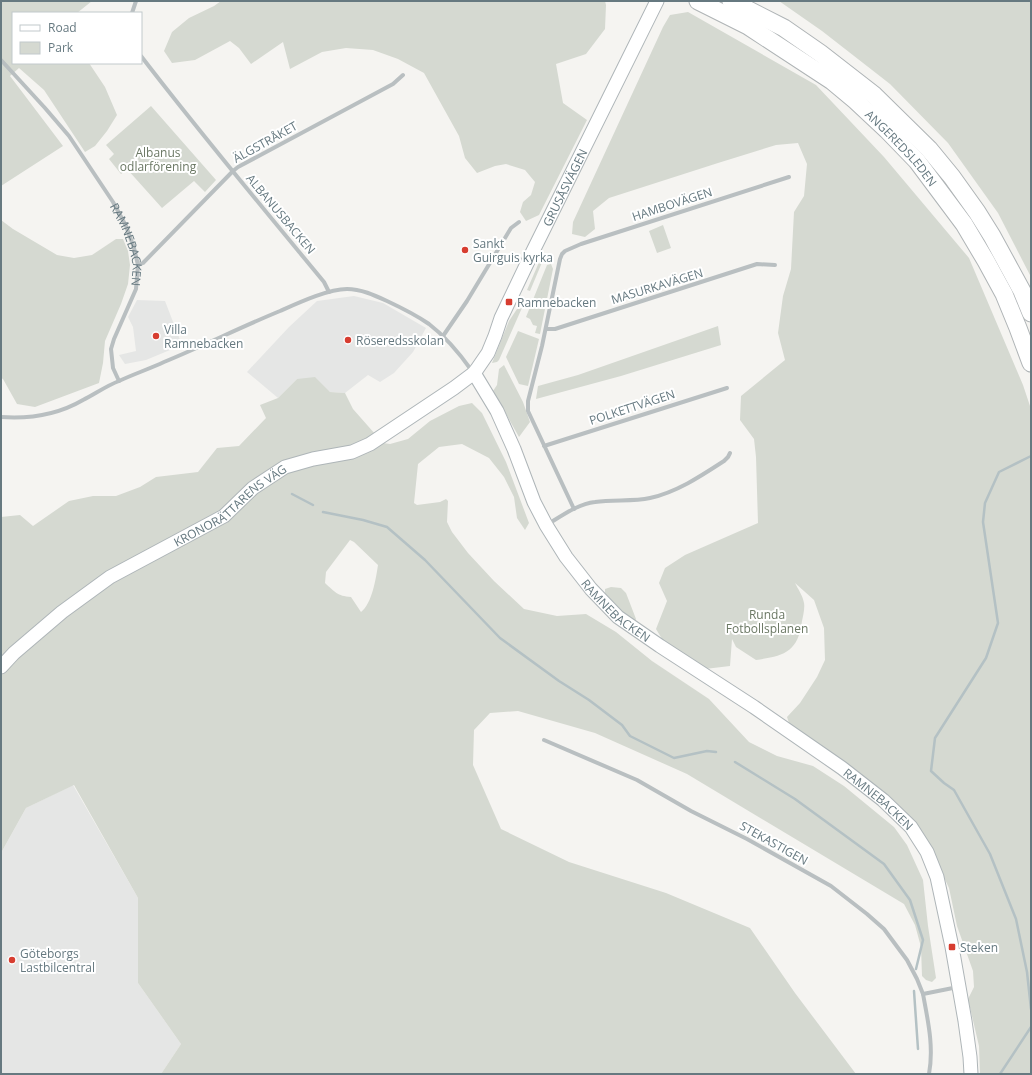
<svg xmlns="http://www.w3.org/2000/svg" width="1032" height="1075" font-family="'Open Sans',sans-serif">
  <style>
    .built { fill: #e5e6e5 }
    .green { fill: #d5d9d1; fill-rule: evenodd }
    .lines { fill: none; stroke-linecap: round; stroke-linejoin: round }
    .stream { stroke: #b4c1c4; stroke-width: 2.5 }
    .secondary-casing { stroke: #aeb5b8; stroke-width: 15 }
    .highway-casing { stroke: #afb4b6; stroke-width: 19 }
    .street { stroke: #b9bfc1; stroke-width: 4 }
    .secondary { stroke: #fff; stroke-width: 13 }
    .highway { stroke: #fff; stroke-width: 17 }
    .poi-dot { fill: #d73d30; stroke: #fff; stroke-width: 1.5 }
    .labels { text-anchor: middle; dominant-baseline: central; stroke-width: 4; stroke-linejoin: round; paint-order: stroke }
    .street-label { font-size: 12px; fill: #667980; stroke: #fff }
    .park-label { font-size: 12px; fill: #6b7864; stroke: #fff }
    .poi-label { font-size: 12px; fill: #667980; stroke: #fff; text-anchor: start }
  </style>
  <rect width="100%" height="100%" fill="#f5f4f1"/>
  <path class="built" d="M354 296 383 303 426 328 413 352 394 373 380 382 368 375 345 393 330 392 297 379 278 398 247 372 289 327 317 301Z
    M137 300 165 301 182 345 146 360 125 364 119 355 136 351 133 327 128 317Z
    M73 785 138 898V983L181 1044 161 1074H1V853L26 808Z"/>
  <path class="green" d="M1 1H92L77 13H13V63H89L105 87 117 115 107 131 95 146 85 152 44 90 19 68 10 76 63 146 1 186Z
    M221 1H605L606 5 605 29 586 54 556 64 563 103 587 120 539 215 526 221 520 212 523 202 531 195 535 182 525 170 506 164 495 166 477 173 465 158 459 136 424 73 398 59 373 50 346 48 322 52 290 69 283 42 251 64 239 48 230 41 195 60 172 63 164 51 172 32 189 18 214 6Z
    M779 1H1031V277L998 213 948 143 890 84 822 31Z
    M688 12 816 85 884 157 969 258 1023 385 1031 409V1074H980L979 1046 968 999 974 987 973 971 957 926 949 888 927 841 789 723 787 717 800 703 817 677 825 660 824 628 814 600 795 583C798 589 803 596 804 603 805 608 803 616 802 621 798 653 783 656 756 660L736 647 732 639 730 666 705 669 662 639 656 629 667 601 659 583 665 568 685 555 758 523 756 457 754 439 740 420 741 396 785 360 778 333 783 296 791 269 794 212 804 196 807 164 798 143 776 145 718 163 609 198 593 211 595 229 585 237 572 234 573 222 663 27 670 15Z
    M151 106 216 180 205 192 194 181 162 208 127 169 121 174 109 159 114 154 106 145Z
    M1 220 13 229 57 255 74 258 92 255 116 239H123L128 251 130 265 128 284 121 304 105 341 103 363 99 383 35 407 17 404 3 379 1 378Z
    M663 225 671 248 657 253 649 231Z
    M540 260H543L530 291 527 290Z
    M551 264 553 269 540 334 535 333 537 326 533 325 530 319 526 317 547 265Z
    M523 300 525 301 499 360 497 362 492 363 509 321Z
    M718 326 721 345 621 376 536 399 538 386 578 375Z
    M518 331 539 339 528 386 519 384 506 357Z
    M504 365 523 402 530 422 519 437 493 391 497 385 499 369Z
    M315 377 330 392 345 393 353 409 383 443 390 444 408 439 430 421 459 406 472 403 482 413 506 462 529 523 525 530 517 518 514 497 504 477 489 458 462 444 439 447 418 464 414 503 417 505 440 502 446 499 448 501 447 522 452 532 468 553 494 581 524 609 557 616 586 614 616 632 652 661 709 699 749 742 777 756 813 766 844 786 894 827 907 845 923 880 928 926 936 978 932 982 926 980 922 976 921 947 915 925 904 904 687 774 595 733 518 711 490 713 474 730 473 765 501 829 569 862 666 893 750 928 795 993 856 1074H161L181 1044 138 983V898L74 785 26 808 1 853V517L20 515 33 526 69 501 93 496H116L140 487 156 477 198 472 217 448 239 446 266 418 260 405 278 398 297 379ZM350 540 354 542 378 565C376 578 372 604 361 612L351 597C337 596 335 592 325 583L326 572Z
    M611 587 621 588 626 593 636 619 635 622 626 616 605 595V589Z"/>
  <g class="lines">
    <path class="stream" d="M1031 456 999 472 985 503 983 522 998 623 986 658 935 738 931 771 944 783 954 790 990 854 1016 919 1027 972 1031 1009
      M292 494 313 505
      M323 512 363 520 387 527 425 560 500 638 559 681 589 700 622 725 630 736 674 758 707 751 716 752
      M735 762 795 799 884 864 910 900 923 940 916 969
      M914 991 918 1049
      M1000 1074 1031 1027"/>
    <defs>
      <g id="secondary">
        <path id="s2" d="M474 373 497 411 514 449 534 502 546 525 566 557 591 589 618 617 660 646 754 707 842 768 883 800 911 827 927 852 937 877 952 947 965 1021 970 1057 971 1074"/>
        <path id="s3" d="M1 667 14 653 62 612 110 577 224 516 253 488 285 467 313 459 352 452 370 444 454 388 474 373 477 369 488 353 495 336 501 318 532 253 657 1"/>
      </g>
      <g id="highway">
        <path id="s4" d="M698 1 748 26 832 81 856 101 887 130 917 161 964 224 986 261 1004 294 1018 328 1031 363"/>
        <path d="M731 1 784 28 820 53 874 95 929 149 952 177 977 212 992 236 1022 291 1031 313"/>
      </g>
    </defs>
    <use href="#secondary" class="secondary-casing"/>
    <use href="#highway" class="highway-casing"/>
    <g class="street">
      <path d="M132 13 136 1"/>
      <path d="M141 56C200 133 262 207 324 282L329 292"/>
      <path id="s1" d="M1 60 45 108 69 136 113 202 126 226 134 248 138 265 136 289 114 339 111 349 113 368 119 381C134 374 149 369 164 362 203 346 241 327 280 311 298 303 328 289 347 289 361 289 374 295 387 301 402 308 416 315 429 324 446 337 460 354 472 371"/>
      <path d="M138 265 143 263 233 171 238 167 393 84 403 75"/>
      <path d="M546 329H555L757 264 775 265"/>
      <path d="M443 336 467 301 511 228 519 222"/>
      <path d="M1 417C29 419 59 414 83 400 95 394 106 386 119 381"/>
      <path d="M544 446 727 388"/>
      <path d="M574 509 528 411V401L542 346 560 259 562 254 565 251 581 244 789 177"/>
      <path d="M548 524C563 515 578 504 595 502 614 499 632 502 650 498 677 492 701 476 724 461L728 457 730 453"/>
      <path d="M544 740 637 780 691 811 747 839 831 886 867 914 884 929 907 960 917 979 923 994 958 987"/>
      <path d="M923 994C928 1021 934 1047 929 1074"/>
    </g>
    <use href="#secondary" class="secondary"/>
    <use href="#highway" class="highway"/>
  </g>
  <g class="poi-dot">
    <circle cx="465" cy="250" r="4"/>
    <rect x="505" y="298" width="8" height="8" rx="2"/>
    <circle cx="156" cy="336" r="4"/>
    <circle cx="348" cy="340" r="4"/>
    <rect x="948" y="943" width="8" height="8" rx="2"/>
    <circle cx="12" cy="960" r="4"/>
  </g>
  <g class="labels">
    <g class="street-label">
      <text transform="translate(265 142) rotate(-29)">ÄLGSTRÅKET</text>
      <text stroke="none"><textPath href="#s4" startOffset="253">ANGEREDSLEDEN</textPath></text>
      <text stroke="none"><textPath href="#s3" startOffset="771">GRUSÅSVÄGEN</textPath></text>
      <text transform="translate(672 204) rotate(-18)">HAMBOVÄGEN</text>
      <text transform="translate(281 214) rotate(50)">ALBANUSBACKEN</text>
      <text stroke="none"><textPath href="#s1" startOffset="227">RAMNEBACKEN</textPath></text>
      <text transform="translate(657 286) rotate(-17)">MASURKAVÄGEN</text>
      <text transform="translate(632 407) rotate(-18)">POLKETTVÄGEN</text>
      <text stroke="none"><textPath href="#s3" startOffset="282">KRONORÄTTARENS VÄG</textPath></text>
      <text stroke="none"><textPath href="#s2" startOffset="280">RAMNEBACKEN</textPath></text>
      <text stroke="none"><textPath href="#s2" startOffset="604">RAMNEBACKEN</textPath></text>
      <text transform="translate(774 843) rotate(29)">STEKASTIGEN</text>
    </g>
    <g class="park-label">
      <text x="158" y="152">Albanus<tspan x="158" dy="14">odlarförening</tspan></text>
      <text x="767" y="614">Runda<tspan x="767" dy="14">Fotbollsplanen</tspan></text>
    </g>
    <g class="poi-label">
      <text x="473" y="243">Sankt<tspan x="473" dy="14">Guirguis kyrka</tspan></text>
      <text x="517" y="302">Ramnebacken</text>
      <text x="164" y="329">Villa<tspan x="164" dy="14">Ramnebacken</tspan></text>
      <text x="356" y="340">Röseredsskolan</text>
      <text x="960" y="947">Steken</text>
      <text x="20" y="953">Göteborgs<tspan x="20" dy="14">Lastbilcentral</tspan></text>
    </g>
  </g>
  <rect width="1032" height="1075" fill="none" stroke="#667980" stroke-width="4"/>
  <rect x="12" y="12" width="130" height="52" fill="#ffffff" stroke="#c2c9cc"/>
  <rect x="20" y="25" width="20" height="6" fill="#ffffff" stroke="#c2c9cc"/>
  <text x="48" y="32" font-size="12" fill="#667980">Road</text>
  <rect x="20" y="42" width="20" height="12" fill="#d5d9d1" stroke="#c2c9cc"/>
  <text x="48" y="52" font-size="12" fill="#667980">Park</text>
</svg>
